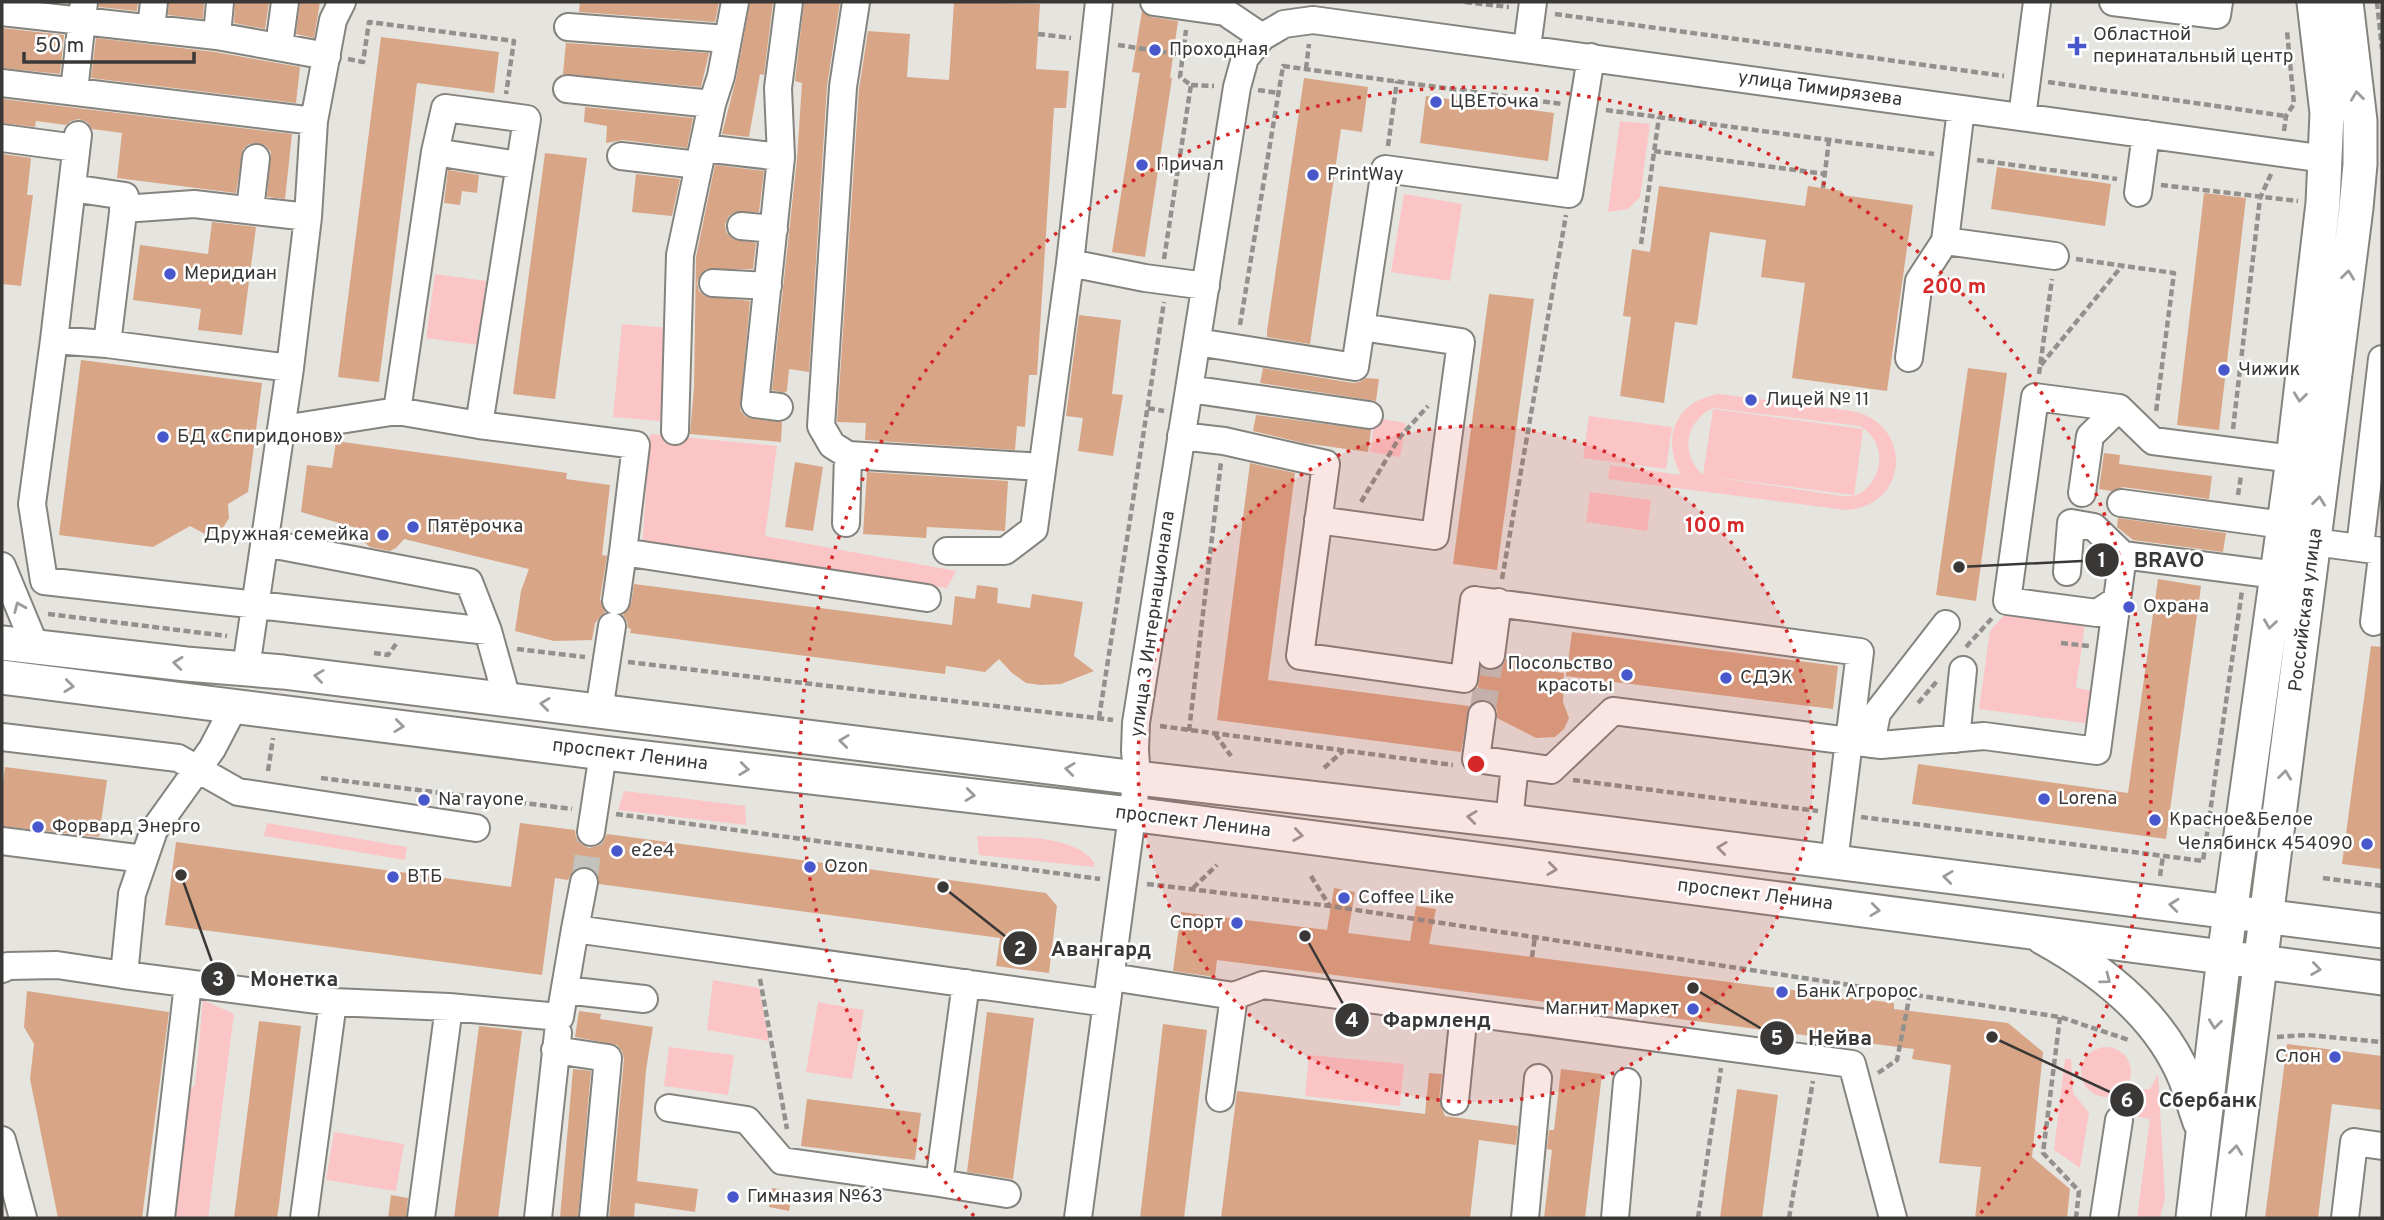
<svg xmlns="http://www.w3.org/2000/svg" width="2384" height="1220" font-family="Overpass,sans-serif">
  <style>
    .green { fill: #fbc5c6; fill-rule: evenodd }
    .building { fill: #d8a586 }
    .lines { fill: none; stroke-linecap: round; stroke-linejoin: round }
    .minor-tunnel { stroke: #c3c2bc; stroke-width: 26; stroke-dasharray: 26 13; stroke-linecap: butt }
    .minor-casing { stroke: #85837e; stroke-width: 30 }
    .major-casing { stroke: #85837e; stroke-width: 37 }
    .path { stroke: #92918d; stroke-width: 4.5; stroke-dasharray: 7 3.5; stroke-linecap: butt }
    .minor { stroke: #fff; stroke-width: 26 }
    .major { stroke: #fff; stroke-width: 33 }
    .oneway { stroke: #9c9c9a }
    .ring { fill: none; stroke: #d62828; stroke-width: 3.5; stroke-dasharray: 3.5 7 }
    .poi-dot { fill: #4957cc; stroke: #fff; stroke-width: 2.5 }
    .labels { text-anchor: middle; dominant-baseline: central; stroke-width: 5; stroke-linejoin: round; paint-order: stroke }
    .poi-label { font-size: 19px; fill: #393836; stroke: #fff; text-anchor: start }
    .street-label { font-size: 19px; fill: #393836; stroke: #fff }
    .centre { fill: #d62828; stroke: #fff; stroke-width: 3.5 }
    .ring-label { font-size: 21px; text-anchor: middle; font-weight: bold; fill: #d62828; stroke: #fff; stroke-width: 5; stroke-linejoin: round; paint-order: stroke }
    .leader { fill: none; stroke: #393836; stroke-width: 2.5 }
    .callout-dot { fill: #393836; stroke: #fff; stroke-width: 2.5 }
    .mark-label { font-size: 21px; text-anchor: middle; font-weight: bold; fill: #fff }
    .callout-label { font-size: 21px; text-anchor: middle; font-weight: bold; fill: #393836; stroke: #fff; stroke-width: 5; stroke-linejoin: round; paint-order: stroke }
  </style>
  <rect width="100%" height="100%" fill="#e6e4de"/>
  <path class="green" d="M1620 121 1650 124 1640 197 1628 209 1608 212Z
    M1404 194 1462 204 1450 281 1391 272Z
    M435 274 486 281 478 345 426 338Z
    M622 324 670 328 660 421 613 417Z
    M1719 394 1852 411C1914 424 1909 506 1846 510L1608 479 1610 465 1681 475C1661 438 1675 401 1719 394ZM1713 408 1860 426C1889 443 1884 484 1854 496L1863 429 1713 409 1703 475C1680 455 1685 421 1713 408ZM1706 476 1853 495 1854 496H1842Z
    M1589 416 1672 427 1666 469 1583 458Z
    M1375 418 1406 423 1400 457 1370 452Z
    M650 434 777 446 765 536 956 571 947 588 642 549Z
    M1590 492 1651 500 1647 531 1586 522Z
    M2006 613 2085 624 2076 688 2095 691 2091 724 1979 709 1990 631Z
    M624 791 745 806 746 825 618 810Z
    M267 823 407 847 405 860 264 836Z
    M977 836C1011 838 1072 833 1094 862V867L979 855Z
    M713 980 759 988 769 1041 707 1030Z
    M203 1000 234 1014 208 1218H158L169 1109 195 1085Z
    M818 1002 864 1010 852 1079 806 1072Z
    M669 1047 734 1055 728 1095 664 1086Z
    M2081 1072a25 25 0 1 1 50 0a25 25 0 1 1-50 0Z
    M1309 1055 1404 1064 1400 1106 1305 1096Z
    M2065 1059H2071L2073 1093 2089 1113 2080 1168 2054 1150Z
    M2158 1074 2165 1198 2160 1218H2137L2150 1119 2124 1114V1105L2134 1090 2150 1089Z
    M334 1132 404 1144 396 1191 326 1180Z"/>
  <path class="building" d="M99 2H138L137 11 99 7Z
    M169 2H204L203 19 168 15Z
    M235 2H269L265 29 234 23Z
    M300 2H320L314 38 296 34Z
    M580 2H719L715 22 579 12Z
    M750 2H773L764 75 760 74 749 137 722 134 736 79Z
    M804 2H840L827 86 809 372 789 369 787 391 784 393 772 390 797 159 802 83 795 81Z
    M954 2 1040 4 1036 69 1069 71 1066 108H1054L1037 375H1029L1025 427 1017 426 1015 450 865 440 866 423 837 422 859 89 868 31 910 34 907 77 949 80Z
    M1142 11 1151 17 1178 21 1170 78H1172L1145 257 1112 252 1140 73 1132 72Z
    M2 28 64 35 60 74 2 68Z
    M381 37 499 52 494 93 417 83 379 382 338 377Z
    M96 38 215 52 300 67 296 103 91 78Z
    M566 42 567 43 709 53 701 87 563 74Z
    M1304 78 1368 87 1362 132 1341 129 1310 344 1267 337V331Z
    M1426 96 1554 113 1548 161 1420 143Z
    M2 99 292 134 285 199 267 197 271 152 266 146 258 143 249 144 243 149 236 193 117 178 122 133 92 129 87 122 79 119 71 121 66 125 36 121 35 127 2 123Z
    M585 107 693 118 687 148 623 140 606 143 607 126 584 122Z
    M545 153 587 158 555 399 513 394Z
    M2 154 31 158 27 195H33L21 286 2 284Z
    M715 165 764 171 759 212H735L729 216 725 224 726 232 733 239 756 243 753 269H707L700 275 697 283 699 291 705 296 750 301 740 410 745 416 752 419 782 422 781 442 690 434 694 387 696 257Z
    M1997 167 2111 184 2105 226 1991 209Z
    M448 170 479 175 477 193 462 191 460 205 444 203Z
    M636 174 680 179 672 216 632 212Z
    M1659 186 1805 206 1808 186 1842 191V195L1913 205 1887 391 1792 378 1805 283 1761 277 1766 240 1710 232 1697 325 1675 322 1664 403 1620 396 1631 317 1623 316 1632 249 1650 252Z
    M2204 193 2246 198 2219 430 2177 425Z
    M212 222 256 227 242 335 198 330 201 309 133 300 140 245 208 254Z
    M1489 294 1534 299 1497 570 1453 564Z
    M1079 315 1121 320 1112 394 1123 395 1113 456 1078 451 1083 418 1066 416Z
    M81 360 262 383 248 492 228 504 229 518 221 531 205 534 190 526 153 547 59 535Z
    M1263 368 1353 383 1360 382 1366 378 1379 379 1376 401 1260 383Z
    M1968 368 2007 373 1976 601 1936 595Z
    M1256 415 1371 430 1368 452 1303 443 1253 431Z
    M336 441 567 473 566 479 610 485 602 555 607 556 600 599 605 612 595 623 592 640 554 641 515 631 521 591 529 569 404 539 396 548 390 551 370 547 364 542 360 529 301 512 307 465 332 468Z
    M2104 453 2120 455 2119 464 2212 476 2209 499 2123 487 2112 491 2099 489Z
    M795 462 823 467 813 531 785 527Z
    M1250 463 1295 473 1268 680 1469 706 1461 752 1217 720Z
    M867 472 1008 481 1005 531 927 527 926 538 863 534Z
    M2118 518 2226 533 2223 552 2133 540 2117 527Z
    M2158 579 2201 586 2166 839 1912 804 1918 764 2128 793Z
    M634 584 952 625 955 596 975 599 977 585 998 588 997 603 1030 608 1032 594 1083 602 1074 656 1094 671 1061 684 1041 685 1026 683 1012 673 999 659 985 672 946 666 945 674 630 633 631 629 628 628 627 621 623 615 631 604Z
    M1572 632 1838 666 1833 709 1566 676Z
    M2371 646 2382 647V869L2342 864Z
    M1514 657 1533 659 1532 669 1564 673 1563 702 1569 718 1564 729 1555 737 1536 738 1497 718V710L1491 702 1483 699 1476 701 1481 667 1488 670H1496L1503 665 1506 659 1514 660Z
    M5 767 107 780 99 837 2 826V792Z
    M520 823 575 830 576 837 581 844 589 848 597 846 603 842 607 834 1046 893 1057 906 1049 973 996 966 1000 938 599 884 595 871 586 866 578 867 573 871 568 880 555 878 542 975 165 925 176 842 511 887Z
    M1334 888 1355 892 1348 933 1410 941 1416 906 1436 909 1429 944 1894 1003V1009L2008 1023 2043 1052 2032 1157 2070 1189 2067 1218H1975L1981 1167 1939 1163 1951 1065 1912 1059 1914 1049 1217 960 1215 977 1173 971 1181 912 1327 930Z
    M27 991 169 1012 142 1218H58L30 1079 34 1044 24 1027Z
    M579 1011 601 1014 600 1019 653 1027 646 1070 637 1181 698 1189 695 1212 635 1203 634 1218H609L624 1059 622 1051 617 1045 575 1037Z
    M987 1012 1034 1018 1013 1179 967 1172Z
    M259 1021 301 1026 279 1205 277 1218H234Z
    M1163 1024 1207 1030 1184 1218H1140Z
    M479 1026 522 1031 498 1218H454Z
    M2287 1044 2382 1056V1110L2332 1104 2318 1218H2265Z
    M573 1069 591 1071 578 1218H560Z
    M1561 1069 1602 1074 1585 1218H1544L1552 1150 1547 1149 1549 1130H1554Z
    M1429 1073 1442 1074 1439 1100 1445 1116 1518 1126 1516 1145 1479 1140 1470 1218H1221L1237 1091 1425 1114Z
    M1737 1089 1778 1095 1762 1218H1720Z
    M807 1099 921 1113 915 1160 801 1146Z
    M772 1188 792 1191 789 1211 769 1207Z
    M391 1195 408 1198 406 1218H388Z"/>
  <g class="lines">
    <path class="minor-tunnel" d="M1482 715 1491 655
      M584 882 591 832"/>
    <defs>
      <path id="minor" d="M856 2 843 87 821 426 832 445 848 455 1042 467
        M1154 2 1225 12 1262 37
        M2113 2 2217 15 2219 2
        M2 12 217 36 327 56
        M568 27 728 39
        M151 29 154 2
        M217 36 220 2
        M279 46 285 2
        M1527 48 1533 2
        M2 83 314 121
        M567 89 712 104
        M74 91 84 2
        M1961 109 1945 241 2055 256
        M2022 117 2037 2
        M2 138 76 148
        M703 148 781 157
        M435 152 518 165
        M621 156 698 165
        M72 188 125 196 107 344
        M2138 193 2146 134
        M123 209 194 204 308 217
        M250 210 256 158
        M741 226 774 229
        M1070 263 1145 278 1206 286
        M713 283 768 286
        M54 340 78 135
        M1197 342 1355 367 1385 169 1569 194 1591 57
        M1909 358 1919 281 1945 241
        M290 368 107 344 54 340 32 504 44 581 488 631
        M1189 389 1369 415
        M779 407 755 404 781 157 778 88 789 2
        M397 411 435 152 445 108 527 119 479 425
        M283 429 397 411 479 425 636 445 623 552 927 598
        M675 431 680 255 712 104 721 76 735 2
        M1181 436 1224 441 1326 464 1300 656 1464 679 1474 600 1860 652 1834 862
        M2082 493 2090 436 2119 408
        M2121 503 2284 525
        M1318 520 1435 536 1461 342 1361 327
        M846 523 848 455
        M2314 542 2382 551
        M265 543 469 582 488 631 507 699
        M2360 547 2382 359
        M947 551H1005L1034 529 1070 263 1099 2
        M2 566 36 648
        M2067 572 2071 523 2094 527 2123 555
        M2277 575 2123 555 2117 600 2097 613 2007 601 2035 397 2119 408 2153 441 2293 459
        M616 601 623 552
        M2374 622 2382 556
        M1491 655 1498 602
        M246 668 290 368 308 217 314 121 333 20 342 2
        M599 711 612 626
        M1482 715 1476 759 1551 770 1613 711 1881 745 1984 736 2097 751 2117 600
        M2 737 178 758 238 792 476 828
        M1956 739 1963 670
        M1871 744 1877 713 1946 624
        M1509 821 1515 765
        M591 832 603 753
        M2 841 144 859
        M575 929 584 882
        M2 969 8 966 57 965 124 975 132 894 154 830 212 749 234 707
        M124 975 333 1002 449 1007 560 1017 575 929 1107 1003
        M1111 977 1234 996 1263 985 1852 1064 1893 1218
        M565 990 644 999
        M555 1050 608 1058 593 1218
        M1220 1098 1234 996
        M1455 1101 1464 1012
        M669 1108 747 1120 782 1161 939 1183 966 983
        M2 1140 23 1218
        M939 1183 1007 1194
        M161 1218 188 984
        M304 1218 333 1002
        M421 1218 449 1007
        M538 1218 558 1033
        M1078 1218 1137 778 1135 750 1136 723 1237 87 1245 58 1262 37 1284 24 1313 20 2326 159
        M1525 1218 1538 1078
        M1615 1218 1627 1082
        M2104 1218 2119 1120
        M2345 1218 2354 1142 2382 1146"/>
      <path id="major" d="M2 643 186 664 283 672 1137 778 1509 821 2382 931
        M2 677 603 753 1147 816 2382 978
        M2042 937C2102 970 2160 1015 2186 1080 2191 1094 2195 1108 2200 1122
        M2193 1218 2224 957 2293 459 2323 203 2327 113 2314 2
        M2228 1218 2356 208 2360 164V121L2346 2"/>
    </defs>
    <use href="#minor" class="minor-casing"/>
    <use href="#major" class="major-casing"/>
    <path class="path" d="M1465 2 1509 7
      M2377 2 2382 49
      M1555 14 2004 76
      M1038 34 1071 38
      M1118 45 1183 55
      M348 59 363 62 369 22 514 41 506 94
      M1306 69 1309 44
      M2048 82 2286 116
      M1191 85 1214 86
      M1258 90 1278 93
      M1606 110 1934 154
      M2284 131 2286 116 2294 104 2287 31
      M1388 146 1397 81
      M1654 151 1825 174
      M1977 160 2117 179
      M2161 185 2298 201
      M1823 188 1829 140
      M1641 244 1659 117
      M1164 259 1191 85 1180 77 1186 30
      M2076 259 2174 273 2156 412
      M1240 325 1283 66 1562 104
      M2041 365 2122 266
      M2039 374 2052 279
      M1148 408 1164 411
      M2233 429 2260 198 2272 172
      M2238 495 2241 476
      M1361 502 1399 438 1428 406
      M1502 579 1566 215
      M48 614 227 636
      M2061 643 2089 646
      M1966 647 1993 617
      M517 649 585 657
      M374 653 388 655 396 644
      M628 662 1113 720
      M1918 703 1938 680
      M1099 718 1164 302
      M1160 726 1453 765
      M1189 731 1221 462
      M1215 734 1231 756
      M1324 768 1343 751
      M268 771 273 738
      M321 778 572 809
      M1573 780 1818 811
      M616 814 1100 879
      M1861 817 2203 861 2242 591
      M1311 876 1329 905
      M2160 876 2163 856
      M2323 878 2382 886
      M1147 884 1330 906 2060 1017 2129 1040
      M1193 888 1217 865
      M1532 957 1535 937
      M760 979 787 1129
      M2060 1017 2043 1153 2079 1191 2076 1218
      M2277 1037 2307 1035 2382 1042
      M1878 1073 1897 1060 1910 994
      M1698 1218 1721 1068
      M1789 1218 1813 1081"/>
    <use href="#minor" class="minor"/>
    <use href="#major" class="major"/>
  </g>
  <defs><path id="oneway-chevron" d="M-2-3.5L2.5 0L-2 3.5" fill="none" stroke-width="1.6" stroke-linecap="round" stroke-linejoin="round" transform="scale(1.75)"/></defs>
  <g class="oneway">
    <use href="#oneway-chevron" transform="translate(2357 96) rotate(-97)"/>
    <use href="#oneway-chevron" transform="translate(2348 275) rotate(-83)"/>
    <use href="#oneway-chevron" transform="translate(2300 397) rotate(97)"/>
    <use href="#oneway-chevron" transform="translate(2319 501) rotate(-83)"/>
    <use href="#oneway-chevron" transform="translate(19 607) rotate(-113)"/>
    <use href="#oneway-chevron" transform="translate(2270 624) rotate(98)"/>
    <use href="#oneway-chevron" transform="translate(178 663) rotate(-174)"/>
    <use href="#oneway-chevron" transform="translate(319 676) rotate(-173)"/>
    <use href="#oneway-chevron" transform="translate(69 686) rotate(7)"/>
    <use href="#oneway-chevron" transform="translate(545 704) rotate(-173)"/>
    <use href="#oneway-chevron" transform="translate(399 726) rotate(7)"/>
    <use href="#oneway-chevron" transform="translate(844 741) rotate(-173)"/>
    <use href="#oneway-chevron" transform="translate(744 769) rotate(7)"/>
    <use href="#oneway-chevron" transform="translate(1070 769) rotate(-173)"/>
    <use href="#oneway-chevron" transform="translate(2285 775) rotate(-83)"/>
    <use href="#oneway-chevron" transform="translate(970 795) rotate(7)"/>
    <use href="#oneway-chevron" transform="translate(1472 817) rotate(-173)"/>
    <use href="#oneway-chevron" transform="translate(1298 835) rotate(8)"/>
    <use href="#oneway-chevron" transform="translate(1722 848) rotate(-173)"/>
    <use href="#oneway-chevron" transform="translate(1552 869) rotate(7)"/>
    <use href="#oneway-chevron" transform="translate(1948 877) rotate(-173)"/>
    <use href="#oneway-chevron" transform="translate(2174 905) rotate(-174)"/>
    <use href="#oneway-chevron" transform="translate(1875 910) rotate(7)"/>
    <use href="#oneway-chevron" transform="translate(2316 969) rotate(8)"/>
    <use href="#oneway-chevron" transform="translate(2106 979) rotate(37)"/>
    <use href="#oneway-chevron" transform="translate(2215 1024) rotate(97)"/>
    <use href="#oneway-chevron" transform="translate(2236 1150) rotate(-83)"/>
  </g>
  <circle cx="1476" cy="764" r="338" fill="#d62828" fill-opacity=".12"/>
  <g class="ring">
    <circle cx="1476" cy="764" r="338"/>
    <path d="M974 1216A676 676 0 1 1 1978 1216"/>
  </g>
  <g class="poi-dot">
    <path d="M2073.5 35.5h7v7h7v7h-7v7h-7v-7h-7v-7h7z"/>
    <circle cx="1155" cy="50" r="7"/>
    <circle cx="1436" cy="102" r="7"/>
    <circle cx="1142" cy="165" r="7"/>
    <circle cx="1313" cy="175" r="7"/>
    <circle cx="170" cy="274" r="7"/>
    <circle cx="2224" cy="370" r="7"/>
    <circle cx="1751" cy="400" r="7"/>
    <circle cx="163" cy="437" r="7"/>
    <circle cx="413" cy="527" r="7"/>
    <circle cx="383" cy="535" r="7"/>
    <circle cx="2129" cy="607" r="7"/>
    <circle cx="1627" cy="675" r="7"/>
    <circle cx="1726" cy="678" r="7"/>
    <circle cx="2044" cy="799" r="7"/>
    <circle cx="424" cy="800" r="7"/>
    <circle cx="2155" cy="820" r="7"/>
    <circle cx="38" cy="827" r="7"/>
    <circle cx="2367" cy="844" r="7"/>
    <circle cx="617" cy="851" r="7"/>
    <circle cx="810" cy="867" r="7"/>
    <circle cx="393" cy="877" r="7"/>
    <circle cx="1344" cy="898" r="7"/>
    <circle cx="1237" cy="923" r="7"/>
    <circle cx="1782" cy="992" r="7"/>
    <circle cx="1693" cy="1009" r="7"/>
    <circle cx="2335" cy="1057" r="7"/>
    <circle cx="733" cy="1197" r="7"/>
  </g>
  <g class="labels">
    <g class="poi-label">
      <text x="2093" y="35">Областной<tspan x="2093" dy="22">перинатальный центр</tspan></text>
      <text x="1169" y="50">Проходная</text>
      <text x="1450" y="102">ЦВЕточка</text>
      <text x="1156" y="165">Причал</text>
      <text x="1327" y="175">PrintWay</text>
      <text x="184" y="274">Меридиан</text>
      <text x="2238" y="370">Чижик</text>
      <text x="1765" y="400">Лицей № 11</text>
      <text x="177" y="437">БД «Спиридонов»</text>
      <text x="427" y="527">Пятёрочка</text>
      <text x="369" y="535" text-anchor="end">Дружная семейка</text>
      <text x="2143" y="607">Охрана</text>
      <text x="1613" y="664" text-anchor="end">Посольство<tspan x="1613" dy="22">красоты</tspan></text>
      <text x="1740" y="678">СДЭК</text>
      <text x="2058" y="799">Lorena</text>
      <text x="438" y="800">Na rayone</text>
      <text x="2169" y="820">Красное&amp;Белое</text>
      <text x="52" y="827">Форвард Энерго</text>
      <text x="2353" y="844" text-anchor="end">Челябинск 454090</text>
      <text x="631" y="851">е2е4</text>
      <text x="824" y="867">Ozon</text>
      <text x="407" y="877">ВТБ</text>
      <text x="1358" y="898">Coffee Like</text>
      <text x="1223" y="923" text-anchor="end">Спорт</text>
      <text x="1796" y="992">Банк Агророс</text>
      <text x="1679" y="1009" text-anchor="end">Магнит Маркет</text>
      <text x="2321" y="1057" text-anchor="end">Слон</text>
      <text x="747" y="1197">Гимназия №63</text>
    </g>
    <g class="street-label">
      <text transform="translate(1820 89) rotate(8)">улица Тимирязева</text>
      <text transform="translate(2306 610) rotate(-83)">Российская улица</text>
      <text transform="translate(1153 624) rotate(-82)">улица 3 Интернационала</text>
      <text transform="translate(630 755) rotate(7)">проспект Ленина</text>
      <text transform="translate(1193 822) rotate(7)">проспект Ленина</text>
      <text transform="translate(1755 895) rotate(7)">проспект Ленина</text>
    </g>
  </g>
  <circle cx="1476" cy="764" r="10" class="centre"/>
  <g class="ring-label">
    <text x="1954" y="293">200 m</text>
    <text x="1715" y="532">100 m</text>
  </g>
  <path class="leader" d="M1959 567L2102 560M943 887L1020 948M181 875L218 979M1305 936L1352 1020M1693 988L1777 1038M1992 1037L2127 1100"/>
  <g class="callout-dot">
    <circle cx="1959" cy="567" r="7"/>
    <circle cx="943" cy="887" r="7"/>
    <circle cx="181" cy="875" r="7"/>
    <circle cx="1305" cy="936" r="7"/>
    <circle cx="1693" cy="988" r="7"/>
    <circle cx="1992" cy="1037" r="7"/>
    <circle cx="2102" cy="560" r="18"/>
    <circle cx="1020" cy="948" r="18"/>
    <circle cx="218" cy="979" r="18"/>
    <circle cx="1352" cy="1020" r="18"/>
    <circle cx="1777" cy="1038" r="18"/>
    <circle cx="2127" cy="1100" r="18"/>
  </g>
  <g class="mark-label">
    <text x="2102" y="567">1</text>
    <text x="1020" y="956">2</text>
    <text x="218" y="986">3</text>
    <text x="1352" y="1027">4</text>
    <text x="1777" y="1045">5</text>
    <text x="2127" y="1107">6</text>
  </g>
  <g class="callout-label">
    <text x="2169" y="567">BRAVO</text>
    <text x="1101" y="956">Авангард</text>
    <text x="294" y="986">Монетка</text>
    <text x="1437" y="1027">Фармленд</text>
    <text x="1840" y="1045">Нейва</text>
    <text x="2208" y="1107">Сбербанк</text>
  </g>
  <rect width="2384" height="1220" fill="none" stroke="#393836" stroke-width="7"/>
  <path d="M24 52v10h170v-10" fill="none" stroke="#393836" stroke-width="3.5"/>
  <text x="35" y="52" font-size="21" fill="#393836" stroke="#ffffff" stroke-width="5" paint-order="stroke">50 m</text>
</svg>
